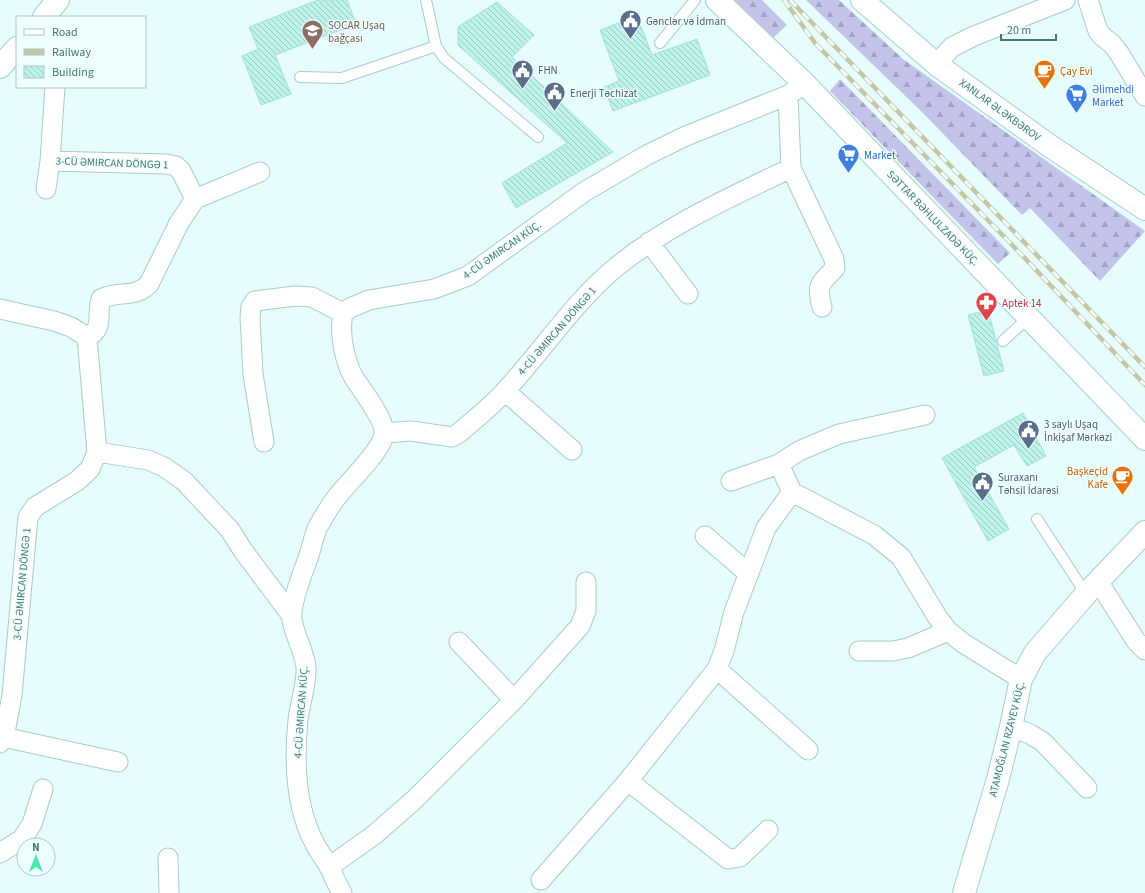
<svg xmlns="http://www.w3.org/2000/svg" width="1145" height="893" font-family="'Source Sans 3',sans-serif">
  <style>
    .forest { fill: url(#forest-firs) }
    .building { fill: url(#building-back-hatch); stroke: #9de6d6 }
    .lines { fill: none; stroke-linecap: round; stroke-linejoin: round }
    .lane-casing { stroke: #a9cdc7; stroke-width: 12 }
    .street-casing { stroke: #a9cdc7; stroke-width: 21 }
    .secondary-casing { stroke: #a7d0ca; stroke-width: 24 }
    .lane { stroke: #fff; stroke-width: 10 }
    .street { stroke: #fff; stroke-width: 19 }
    .secondary { stroke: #fff; stroke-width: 22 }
    .rail-casing { stroke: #c7c5a4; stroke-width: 4.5 }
    .rail { stroke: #edffff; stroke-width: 3; stroke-dasharray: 9; stroke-linecap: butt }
    .labels { text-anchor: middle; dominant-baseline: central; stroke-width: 3; stroke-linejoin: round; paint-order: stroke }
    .service-label { font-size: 11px; fill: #4e5e75; stroke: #edffff; text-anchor: start }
    .education-label { font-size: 11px; fill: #785e54; stroke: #edffff; text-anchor: start }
    .food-label { font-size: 11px; fill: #c56008; stroke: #edffff; text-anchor: start }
    .shop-label { font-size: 11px; fill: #366cbe; stroke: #edffff; text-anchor: start }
    .street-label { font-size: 11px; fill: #4a776c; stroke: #edffff }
    .health-label { font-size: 11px; fill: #be3a42; stroke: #edffff; text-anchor: start }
  </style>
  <defs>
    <pattern id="forest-firs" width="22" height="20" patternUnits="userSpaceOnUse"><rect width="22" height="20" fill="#c4c4eb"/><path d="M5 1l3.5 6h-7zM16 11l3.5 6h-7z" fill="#a1a4c2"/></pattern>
    <pattern id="building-back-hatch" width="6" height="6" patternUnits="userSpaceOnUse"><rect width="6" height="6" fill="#bdf3e8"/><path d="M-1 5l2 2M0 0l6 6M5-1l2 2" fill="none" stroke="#9ccac0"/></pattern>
  </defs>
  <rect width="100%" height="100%" fill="#e6fcfd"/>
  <path class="forest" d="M733 0H762L787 25 773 38Z
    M806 0H839L903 59 1145 231 1100 281 1030 208 1022 215 922 112Z
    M840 79 1010 253 998 264 830 91Z"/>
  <path class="building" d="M318 0H347L356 24 275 55 291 94 261 105 242 56 258 49 249 27Z
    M497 2 534 35 512 57 613 152 516 208 502 183 567 143 458 45V27Z
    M637 16 652 55 697 39 710 75 613 111 604 87 619 81 600 30Z
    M988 310 1004 371 984 376 968 315Z
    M1023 413 1046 456 1027 466 1014 445 974 467 1009 529 988 541 942 458Z"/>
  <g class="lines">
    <defs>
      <path id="lane" d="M426 0 436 46 444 58 538 137
        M660 43 695 0
        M300 77 342 78 436 46
        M1003 341 1029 317
        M1037 519 1086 594"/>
      <path id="street" d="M1088 0 1098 31 1102 36 1112 44 1119 53 1145 96
        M936 64 952 47 974 36 1065 0
        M788 95 791 168 834 259 835 268C820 285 816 283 822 307
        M46 189 50 161
        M195 199 260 172
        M649 242 688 294
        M0 309 54 321 71 327 87 337
        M505 391 572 450
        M925 415 839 434 799 451 779 464 792 492 874 535 901 557 938 618 948 631 963 643 1021 679
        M385 433 411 431 452 437 459 433C475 419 492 406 506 390 543 350 573 303 615 268 667 225 731 197 791 168
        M264 442 253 374 250 317 251 307 255 301 295 296 312 297 343 313
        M97 452 148 460 164 467 184 481 230 530 244 552 292 616
        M731 481 779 464
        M705 536 749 574
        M1098 581 1136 641 1145 650
        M459 642 514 700
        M859 651H893L908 648 948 631
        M717 669 808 750
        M1011 727 1030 734 1043 742 1087 788
        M3 737 118 762
        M0 743 6 727 12 695 28 517 35 507 77 481 90 469 97 452 87 337C105 329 96 314 101 299 119 290 134 299 149 284L179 223 195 199 181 171 176 166 166 164 50 161 55 87
        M628 781 728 859 740 857 768 830
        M0 853 22 839 32 824 43 789
        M168 858 169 893
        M329 867 374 835 414 800 514 700 580 626 586 611V582
        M541 880 628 781 717 669 724 651 734 612 766 528 792 492
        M342 893C337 885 334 877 330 868 325 859 319 852 315 844 295 807 294 760 298 720 300 702 307 685 306 667 304 650 294 635 292 619 290 602 305 568 310 552 313 543 314 533 319 525 324 516 330 506 336 498 347 483 384 449 384 433 385 420 362 390 354 378 344 360 339 333 343 313L350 308 369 300 434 289 468 276 584 192 647 155 686 136 788 95 805 84"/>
      <path id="secondary" d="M717 0 805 84 1145 439
        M862 0 936 64 1047 144 1145 209
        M44 17 58 0
        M0 67 17 48
        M964 893 998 779 1011 727 1021 679 1035 653 1086 594 1145 532"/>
    </defs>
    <use href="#lane" class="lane-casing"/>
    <use href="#street" class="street-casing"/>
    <use href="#secondary" class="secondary-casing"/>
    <use href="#lane" class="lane"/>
    <use href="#street" class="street"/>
    <use href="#secondary" class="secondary"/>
    <defs>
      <path id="rail" d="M784 0 815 43 1019 252 1145 385
        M790 0 1145 367"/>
    </defs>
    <use href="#rail" class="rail-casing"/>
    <use href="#rail" class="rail"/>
  </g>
  <defs>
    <symbol id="civic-pin" viewBox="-11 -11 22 30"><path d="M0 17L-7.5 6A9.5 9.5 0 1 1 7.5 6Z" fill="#5c6f8a" stroke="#edffff"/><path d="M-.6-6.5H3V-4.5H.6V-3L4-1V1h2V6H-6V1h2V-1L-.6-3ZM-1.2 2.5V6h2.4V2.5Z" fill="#fff"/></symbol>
    <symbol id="school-pin" viewBox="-11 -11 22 30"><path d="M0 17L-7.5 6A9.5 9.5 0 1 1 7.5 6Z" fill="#8d6e63" stroke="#edffff"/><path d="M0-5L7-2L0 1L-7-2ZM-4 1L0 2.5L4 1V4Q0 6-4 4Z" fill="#fff"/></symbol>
    <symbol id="cafe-pin" viewBox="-11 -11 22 30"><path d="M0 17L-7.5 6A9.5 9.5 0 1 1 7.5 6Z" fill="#e8710a" stroke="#edffff"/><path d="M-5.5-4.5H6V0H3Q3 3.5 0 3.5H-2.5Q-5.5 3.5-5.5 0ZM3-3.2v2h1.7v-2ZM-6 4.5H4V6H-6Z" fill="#fff"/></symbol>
    <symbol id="supermarket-pin" viewBox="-11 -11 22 30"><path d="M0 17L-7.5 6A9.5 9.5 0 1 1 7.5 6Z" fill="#3f7fe0" stroke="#edffff"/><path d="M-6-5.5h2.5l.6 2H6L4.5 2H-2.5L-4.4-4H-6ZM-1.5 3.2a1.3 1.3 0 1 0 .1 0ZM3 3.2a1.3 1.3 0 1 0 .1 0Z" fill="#fff"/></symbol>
    <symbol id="pharmacy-pin" viewBox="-11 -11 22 30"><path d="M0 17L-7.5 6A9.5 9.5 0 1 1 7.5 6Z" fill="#e0444e" stroke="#edffff"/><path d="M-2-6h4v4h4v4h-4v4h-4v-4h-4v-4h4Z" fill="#fff"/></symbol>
  </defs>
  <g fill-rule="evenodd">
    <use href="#civic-pin" x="618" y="8" width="25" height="34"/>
    <use href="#school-pin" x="300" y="18" width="25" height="34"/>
    <use href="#civic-pin" x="510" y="58" width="25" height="34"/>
    <use href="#cafe-pin" x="1032" y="58" width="25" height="34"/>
    <use href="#civic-pin" x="542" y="80" width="25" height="34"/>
    <use href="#supermarket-pin" x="1064" y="82" width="25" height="34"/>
    <use href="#supermarket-pin" x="836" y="142" width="25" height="34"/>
    <use href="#pharmacy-pin" x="974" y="290" width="25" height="34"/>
    <use href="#civic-pin" x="1016" y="418" width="25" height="34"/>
    <use href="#cafe-pin" x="1110" y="464" width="25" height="34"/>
    <use href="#civic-pin" x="970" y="470" width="25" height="34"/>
  </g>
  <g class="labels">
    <g class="service-label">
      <text x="646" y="21">Gənclər və İdman</text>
      <text x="538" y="70">FHN</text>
      <text x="570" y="93">Enerji Təchizat</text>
      <text x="1044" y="424">3 saylı Uşaq<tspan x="1044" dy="13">İnkişaf Mərkəzi</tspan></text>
      <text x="998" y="477">Suraxanı<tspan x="998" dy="13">Təhsil İdarəsi</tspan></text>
    </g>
    <g class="education-label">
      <text x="328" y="25">SOCAR Uşaq<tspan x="328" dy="13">bağçası</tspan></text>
    </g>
    <g class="food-label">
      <text x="1060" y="71">Çay Evi</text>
      <text x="1108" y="471" text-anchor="end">Başkeçid<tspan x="1108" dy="13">Kafe</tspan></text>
    </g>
    <g class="shop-label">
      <text x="1092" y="89">Əlimehdi<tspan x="1092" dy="13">Market</tspan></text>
      <text x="864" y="155">Market</text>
    </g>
    <g class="street-label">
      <text transform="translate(1000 110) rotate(36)">XANLAR ƏLƏKBƏROV</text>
      <text transform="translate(112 163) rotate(2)">3-CÜ ƏMIRCAN DÖNGƏ 1</text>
      <text transform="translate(933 218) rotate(46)">SƏTTAR BƏHLULZADƏ KÜÇ.</text>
      <text transform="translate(502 250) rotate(-35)">4-CÜ ƏMIRCAN KÜÇ.</text>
      <text transform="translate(557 331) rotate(-49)">4-CÜ ƏMIRCAN DÖNGƏ 1</text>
      <text transform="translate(22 584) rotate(-85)">3-CÜ ƏMIRCAN DÖNGƏ 1</text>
      <text transform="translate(301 712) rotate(-86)">4-CÜ ƏMIRCAN KÜÇ.</text>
      <text transform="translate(1007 739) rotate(-76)">ATAMOĞLAN RZAYEV KÜÇ.</text>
    </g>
    <g class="health-label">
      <text x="1002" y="303">Aptek 14</text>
    </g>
  </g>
  <rect x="16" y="16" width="130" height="72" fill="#edffff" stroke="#acc9c4"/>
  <rect x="24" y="29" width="20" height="6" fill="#ffffff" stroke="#acc9c4"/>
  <text x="52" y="36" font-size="12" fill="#4a776c">Road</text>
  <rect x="24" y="49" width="20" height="6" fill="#c7c5a4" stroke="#acc9c4"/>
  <text x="52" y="56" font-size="12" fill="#4a776c">Railway</text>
  <rect x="24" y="66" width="20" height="12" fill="url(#building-back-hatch)" stroke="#acc9c4"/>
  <text x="52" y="76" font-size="12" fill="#4a776c">Building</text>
  <g transform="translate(36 857)"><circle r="19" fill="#edffff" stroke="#acc9c4"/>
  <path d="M0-3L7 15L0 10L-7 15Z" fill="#49e8ad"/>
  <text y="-6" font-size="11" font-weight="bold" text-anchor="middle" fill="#4a776c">N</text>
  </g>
  <path d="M1001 34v6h55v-6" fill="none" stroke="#4a776c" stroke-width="2"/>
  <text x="1007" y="34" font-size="12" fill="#4a776c" stroke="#edffff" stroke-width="3" paint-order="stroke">20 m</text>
</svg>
